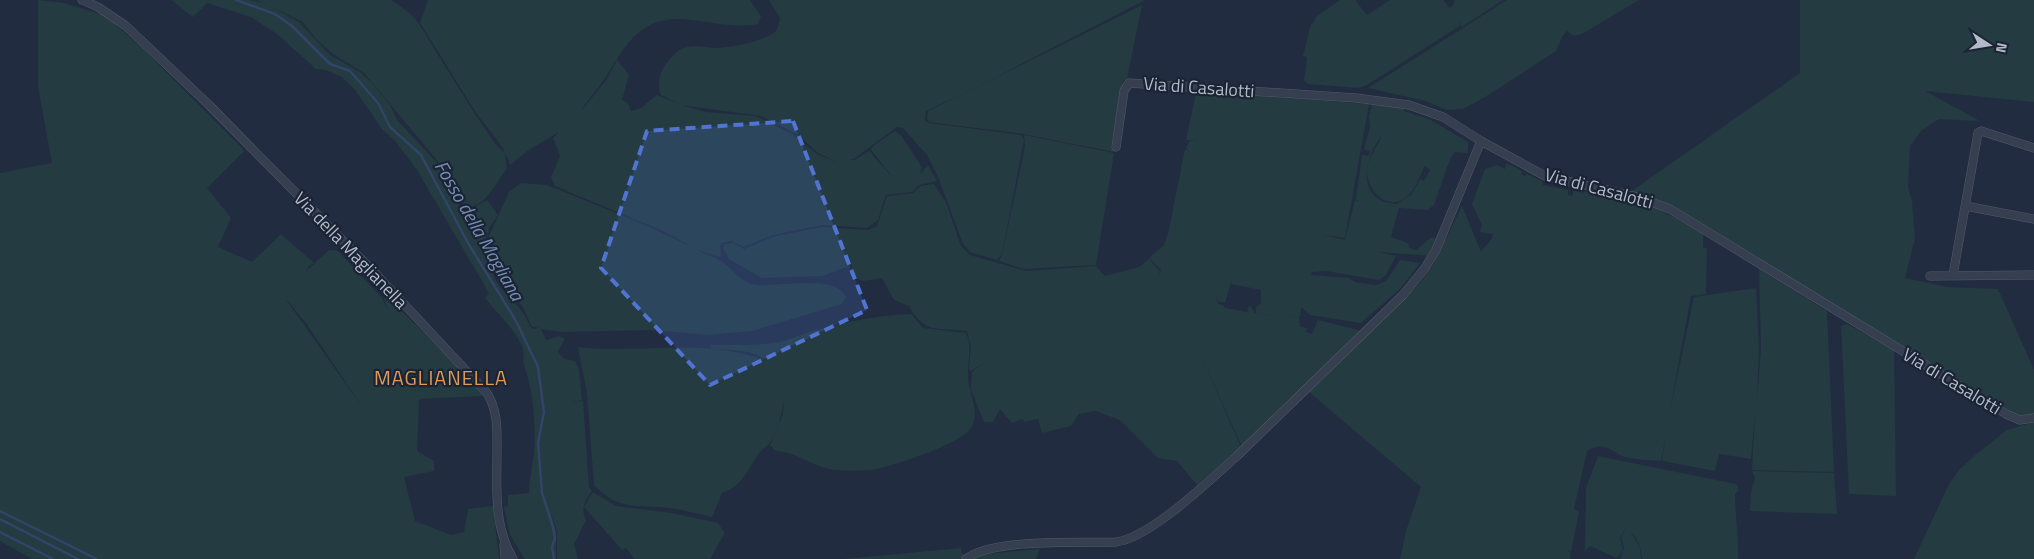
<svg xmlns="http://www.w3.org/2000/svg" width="2034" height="559" font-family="'Titillium Web',sans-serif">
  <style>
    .green { fill: #243b41; fill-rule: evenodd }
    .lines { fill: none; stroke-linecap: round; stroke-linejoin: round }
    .stream { stroke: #324467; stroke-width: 2.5 }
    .minor-casing { stroke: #515a6a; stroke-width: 9 }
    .minor { stroke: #363f4f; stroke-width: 8 }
    .marked { fill: #5174d3; fill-opacity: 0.2; stroke: #5174d3; stroke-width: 4; stroke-dasharray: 10 6; stroke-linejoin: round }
    .labels { text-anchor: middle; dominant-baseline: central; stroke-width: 4.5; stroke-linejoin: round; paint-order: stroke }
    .street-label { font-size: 18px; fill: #b2baca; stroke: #1b2434 }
    .water-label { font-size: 19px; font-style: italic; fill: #768db5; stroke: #1b2434 }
    .quarter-label { font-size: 20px; letter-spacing: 1px; fill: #df9c58; stroke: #1b2434 }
  </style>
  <rect width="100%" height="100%" fill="#212c40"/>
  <path class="green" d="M38 0 64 3 106 16 141 47 242 148 244 151 207 188 231 218 218 247 252 262 281 234 314 263 309 266 305 272 329 250 338 251 382 298 388 311 384 298 386 296 461 369 483 396 419 399 417 451 434 461V471L404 477 415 521 451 535 464 532 468 509 493 506 499 559H32L0 541V173L52 163 38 87ZM287 300 306 323 363 408 287 301Z
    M171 0H249L264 3 299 22 330 55 360 72 371 82 390 105 397 120 439 165 457 203 468 211 487 200 498 215 489 228 484 246C489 255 489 263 492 272 499 291 513 298 523 313 527 318 528 325 533 329L539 328 531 326C522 296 494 275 486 243L509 192 521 183 547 185 641 223 692 247 665 232 555 186 551 177 560 156 553 138 559 132 530 149 510 165C505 145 486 128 475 111 456 82 439 52 420 23L428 0H750L761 16 758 24C731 29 706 20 679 19 635 19 624 50 603 81 597 91 586 101 581 111L607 79 617 60 629 75 622 100 628 103 631 111 641 108 657 95 679 104 661 95C657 85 659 74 665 65 669 60 675 52 681 49 692 44 704 47 716 48 728 48 770 41 777 29 779 26 779 21 780 18L769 0H1145L971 90 926 111 925 120 929 123 1021 135 1024 140 1002 254 997 260 970 252 963 244 938 177 927 155 903 128 897 127 855 158 849 160H855L869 151 895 180 871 150 873 146 895 131 901 135 922 167 920 174 928 165 937 181 919 185 912 192 886 195 878 220 867 228 822 225 773 235 743 247 731 241 720 244 721 256 718 257 698 250C704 254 712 256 719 260 733 267 739 283 757 285 777 287 836 274 846 297L842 304 752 331 708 335 651 330 564 332 541 329 546 340 559 336 565 339 558 351C562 359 567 360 575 361L579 369 582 400 571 402 583 401 589 487 592 491C585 502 580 507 586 520L574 544 578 559H557V531L551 514 556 531V559H525L510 535 504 507 508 506V495L529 493C529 478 533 465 534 451 536 423 533 391 524 365 522 359 525 352 522 346 514 328 497 313 485 298L489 293 417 170 396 142 382 129 355 90 342 77 326 70 316 69 277 34 251 17 207 3 193 17ZM681 105 761 116 797 134 818 153 837 162 817 154 792 134 756 116 706 112Z
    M257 0H391L411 14 419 24 473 111 496 145 505 153 507 169C496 182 483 212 464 206L436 159 364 73 333 54 316 39 303 22Z
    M1340 0H1355L1367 15 1390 0H1443L1450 8 1454 4V0H1503L1462 27 1458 21 1460 26 1367 85 1358 88 1308 84 1304 81 1307 57 1303 56 1311 23 1312 25 1316 17Z
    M1507 0H1639L1582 34 1574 36 1567 31 1562 37 1556 51 1485 97 1463 109 1447 110 1425 101 1368 88Z
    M1800 0H2034V102L1925 91 1980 121 1939 119 1921 131 1910 146 1908 187 1912 201 1915 239 1905 278 1948 287 1998 289 2034 370V414L2023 416 2004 409 1770 267C1725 235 1679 214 1626 195L1800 73Z
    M1142 5 1127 79 1123 81 1111 147 1114 152 1023 134 929 122 927 118 928 111Z
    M1203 92 1369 104 1345 238 1324 235 1345 240 1355 200 1359 202 1356 199 1362 155 1368 156 1370 151 1364 149 1370 127 1369 116 1372 104 1404 108V111L1429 119 1468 142V153L1455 152 1450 159 1434 205 1428 210 1399 208 1391 237 1408 243 1409 248 1416 250 1432 237 1440 240 1431 256 1379 252 1396 256 1386 275 1379 280 1326 271 1312 272 1311 275 1349 278 1355 282 1376 285 1386 281 1400 260 1420 263 1401 288 1361 323 1310 315 1301 307 1300 317 1286 314 1299 317 1300 327 1307 328 1306 332 1312 334 1318 320 1362 331 1242 447 1200 353 1241 447 1197 485 1177 461 1158 458 1120 420 1096 411 1079 414 1071 426 1042 433 1038 419 1025 422 1022 419 1012 423 1000 409 993 422H984L971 390 972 372 984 363 971 371 969 369 971 347 967 331C938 327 925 335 909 306L894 300 882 278 863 281 850 275 852 265 822 276 762 278 729 259 723 248 724 244 733 243 744 249 775 236 823 227 868 230 877 226 887 196 913 193 920 186 934 184 946 202 961 246 970 255 1026 271 1096 266 1105 276 1139 267 1149 259 1160 271 1157 279 1161 270 1149 258 1164 245 1168 234 1185 149 1188 151 1186 147 1190 141 1195 140H1186L1196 93ZM1382 136C1377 146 1369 157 1367 168 1365 187 1385 211 1404 199 1415 192 1419 177 1425 166L1430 170 1424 181 1420 179 1412 194 1397 204C1393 203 1387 203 1382 201 1356 188 1368 152 1382 136ZM1233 275 1231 284 1261 290V303L1256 307V313L1268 315 1255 313 1251 307 1249 306 1247 312 1225 308 1223 305 1218 304 1216 293 1217 301 1225 303Z
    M1024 135 1114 153 1096 265 1023 269 999 261 1002 255 1025 146Z
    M1506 163 1522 171 1521 174 1525 176 1526 174 1542 181 1543 185 1568 190V195L1573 196V190C1628 198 1656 203 1703 234V247L1707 248 1706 294 1691 296 1670 411 1694 297 1756 288 1759 351 1757 399 1761 351 1759 269 1827 311 1834 472 1752 470 1755 413 1751 459 1719 454 1715 471 1662 461 1665 440 1661 461C1649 460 1630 460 1620 455 1608 448 1602 442 1587 451L1574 509 1579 512 1571 552 1565 549 1571 553 1570 559H1400L1406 531 1421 487 1309 392 1419 284 1433 265 1462 206 1481 252 1492 238 1493 234 1480 232 1482 225 1472 204 1485 169 1497 165 1505 169Z
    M911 314 923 328 966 333C973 348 967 362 968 378 969 393 980 411 972 426 963 444 893 466 872 470 861 471 846 471 834 470 813 467 797 452 776 451L770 445 783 414 784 401C781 415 778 431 769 444 766 447 763 449 760 452 746 470 746 484 722 493L712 517C698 514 684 510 670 508 637 504 620 512 594 485L587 394 578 347C640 354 708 337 766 361 756 349 727 350 711 349V345C736 345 759 346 784 341 794 338 803 333 813 331 845 322 878 315 911 314Z
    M1847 324 1894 350 1896 496 1849 494 1841 326Z
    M2034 422V559H1914L1949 484 1960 469 1974 456 2007 430Z
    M1598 456 1736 484 1739 490 1735 494C1735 517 1739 536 1738 559H1642C1641 548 1639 540 1631 532L1640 548 1641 559H1620L1624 548 1621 538 1626 527 1620 538 1623 550 1617 558 1590 546 1585 551 1586 488Z
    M1752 471 1834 473 1837 514 1750 511 1751 491 1755 478Z
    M593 492 616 506 672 513 718 523 725 533 710 559H635L626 548 622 550 584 507Z
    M961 548V553L966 555 963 559H843Z
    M1040 549 1036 559H974L985 554Z"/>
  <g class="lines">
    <path class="stream" d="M236 0 275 14 292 26 330 64 350 71 378 103 390 127 421 155 468 243 516 321 538 367 544 412 538 443 542 493 553 527 555 538 552 547 554 559
      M0 511 97 559
      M0 519 78 559
      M0 532 53 559"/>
    <defs>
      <path id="minor" d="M82 0 98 7 126 26 209 105 374 272 487 393C498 411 497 429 497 449 497 487 493 525 513 559
        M1116 147 1124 91 1129 83 1356 98 1409 105 1443 117 1481 141 1545 176 1637 197 1670 209 2006 414 2020 420 2034 418
        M1965 206 2034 219
        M1953 275 1978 133 1981 131 2034 148
        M1930 276 2034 275
        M504 545 505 559
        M966 559C992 538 1082 543 1116 542 1150 538 1210 480 1237 456L1403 295 1425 268 1436 250 1481 141"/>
    </defs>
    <use href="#minor" class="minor-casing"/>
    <use href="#minor" class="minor"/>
  </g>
  <path class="marked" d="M793 121 867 310 710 385 601 268 647 131Z"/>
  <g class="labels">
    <g class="street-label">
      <text transform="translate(1199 87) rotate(4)">Via di Casalotti</text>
      <text transform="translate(1599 188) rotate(15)">Via di Casalotti</text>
      <text transform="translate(351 250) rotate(46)">Via della Maglianella</text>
      <text transform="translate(1952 381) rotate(31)">Via di Casalotti</text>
    </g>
    <g class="water-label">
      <text transform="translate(480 230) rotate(60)">Fosso della Magliana</text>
    </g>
    <g class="quarter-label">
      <text x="441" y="377">MAGLIANELLA</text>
    </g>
  </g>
  <g transform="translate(1989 45) rotate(102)" stroke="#1b2434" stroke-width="4" paint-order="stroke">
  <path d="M0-4L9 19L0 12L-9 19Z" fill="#b2baca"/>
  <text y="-8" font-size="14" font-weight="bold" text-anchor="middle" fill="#b2baca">N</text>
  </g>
</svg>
